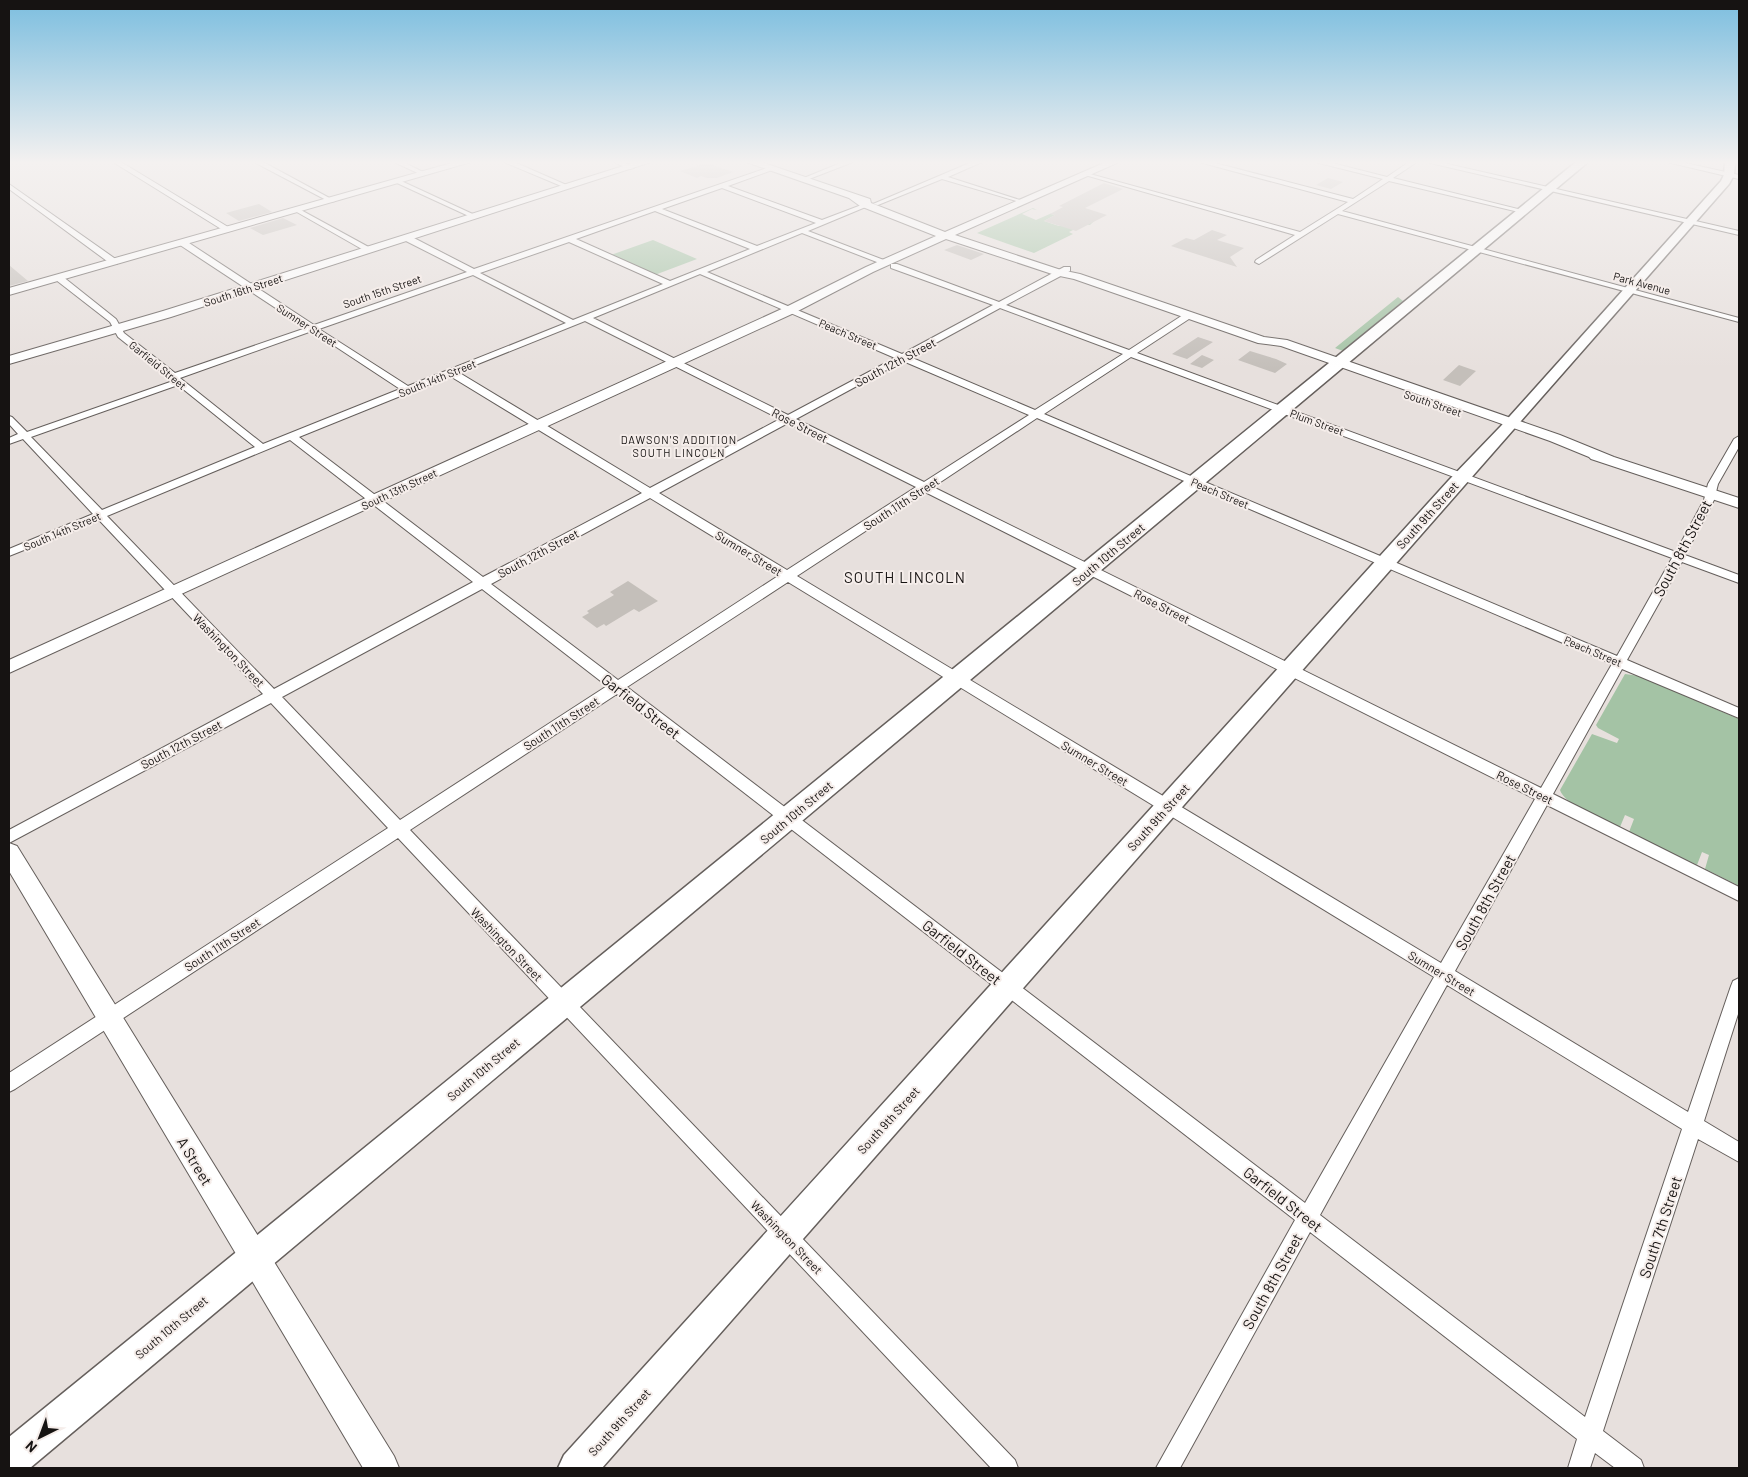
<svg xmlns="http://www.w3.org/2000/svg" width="1748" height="1477" font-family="Barlow,sans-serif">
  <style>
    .green { fill: #a4c3a5 }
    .building { fill: #c4bfba }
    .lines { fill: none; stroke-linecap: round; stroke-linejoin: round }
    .minor-casing { stroke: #655f5c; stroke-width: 2 }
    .secondary-casing { stroke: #655f5c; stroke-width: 2 }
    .primary-casing { stroke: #655f5c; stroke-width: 3 }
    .minor { fill: #fff; fill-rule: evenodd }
    .secondary { fill: #fff; fill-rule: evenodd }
    .primary { fill: #fff; fill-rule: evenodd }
    .labels { text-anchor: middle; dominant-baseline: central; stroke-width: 4; stroke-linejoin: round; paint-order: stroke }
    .far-street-label { font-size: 11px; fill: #161312; stroke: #f5edea }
    .far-neighbourhood-label { font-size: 11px; letter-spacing: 1px; fill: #161312; stroke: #f5edea }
    .street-label { font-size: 12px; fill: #161312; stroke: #f5edea }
    .near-street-label { font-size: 15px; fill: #161312; stroke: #f5edea }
    .quarter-label { font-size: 15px; letter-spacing: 1px; fill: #161312; stroke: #f5edea }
  </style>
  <rect width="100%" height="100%" fill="#e7e0dd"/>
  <path class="green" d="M1033 208 1037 210 1032 209 1022 214 1036 220 1052 213 1051 214 1055 215 1044 221 1059 226 1094 221 1090 225 1085 224 1069 232 1073 234 1034 253 977 233Z
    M653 240 697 259 652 276 608 256Z
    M1398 297 1403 301 1343 351 1335 348Z
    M1625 674 1639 676 1739 719V886L1705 869 1709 855 1702 852 1697 865 1629 832 1634 819 1625 815 1620 827C1606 820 1564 805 1560 790L1592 734 1617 743 1619 739 1598 728 1596 725Z"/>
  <path class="building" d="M707 163 733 172 717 178H707L701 176 697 178 680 171Z
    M1328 178 1343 182 1331 189 1316 185Z
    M1104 183 1123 189 1085 208 1107 215 1076 231 1044 221 1055 215 1050 214 1063 207 1059 206Z
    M259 204 272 212 239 221 226 213Z
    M283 218 297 225 263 235 250 228Z
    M1212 230 1227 235 1217 240 1244 248 1230 257 1237 267 1171 246 1186 238 1194 240Z
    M957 245 984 254 971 260 944 250Z
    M9 265 28 281 9 286Z
    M1198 337 1213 342 1187 359 1172 354Z
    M1250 351 1276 359 1287 364 1275 373 1238 360Z
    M1202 355 1214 360 1202 368 1190 364Z
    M1459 365 1476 371 1460 386 1443 380Z
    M628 581 658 601 639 612 634 609 606 626 604 624 597 628 582 617 589 613 587 611 614 595 610 592Z"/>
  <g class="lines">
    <defs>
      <path id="minor" d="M113 162H121L233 230 226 232Z
        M254 162H263L335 201 330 202Z
        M394 162H403L427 174 422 175Z
        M504 162H514L571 187 566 188Z
        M614 162H623L634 168 629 169Z
        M843 162H853L804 181 799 180Z
        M972 162H982L948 177 1023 201V203L942 179 878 205 873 204Z
        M1199 162H1211L1353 199 1383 179 1315 162H1328L1387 177 1409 162H1417L1393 178 1526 211 1523 213 1389 181 1342 211 1739 318V322L1338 214 1259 264 1255 262 1256 260 1295 235 1085 175 1090 174 1300 232 1348 202Z
        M1426 162H1439L1739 231V235Z
        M1667 162H1681L1739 175V179Z
        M770 167 773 169 772 170 728 186 822 220 864 204H868V206L808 231 889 262 882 264 802 233 707 272 902 354 993 305 891 268V264H897L999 302 1064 267H1070V271L1006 305 1129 350 1186 313H1192V317L1137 353 1676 552 1704 500 1708 484 1734 439 1739 436V447L1718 484 1714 500 1685 555 1739 575V583L1682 562 1627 660 1739 708V718L1622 669 1553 794 1739 887V901L1547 805 1455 971 1688 1112 1731 986 1733 981 1739 978V1011L1704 1121 1739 1142V1162L1698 1139 1603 1431 1641 1460 1644 1468H1615L1595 1453 1590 1468H1568L1577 1439 1310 1232 1180 1468H1156L1295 1220 617 694 410 830 1015 1460 1018 1468H991L398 838 15 1089 9 1092V1073L388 828 271 703 9 843V830L263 694 99 520 9 556V549L93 514 23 439 9 444V438L18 434 9 424V416L12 417 27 432 173 381 118 337 110 322 56 280V276H62L116 319 124 333 175 373 306 328 180 245V241H186L314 325 467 272 404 240V236H410L474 269ZM722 188 816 223 757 246 662 209ZM655 211 750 249 670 281 576 239ZM569 242 663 284 573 320 480 273ZM700 274 895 358 788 415 593 318ZM473 275 566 323 408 386 319 329ZM1000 308 1123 354 1035 410 910 357ZM585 321 780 419 650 488 458 372ZM312 331 400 389 263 444 180 378ZM1131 357 1672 558 1617 656 1044 414ZM903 361 1029 415 924 482 796 419ZM450 376 642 493 483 577 299 437ZM178 385 255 447 102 510 31 437ZM1037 418 1612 664 1541 788 933 487ZM788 423 916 487 787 570 659 493ZM290 440 473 582 274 689 107 516ZM925 492 1535 799 1441 963 797 576ZM650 498 778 576 618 680 491 584ZM788 582 1434 977 1305 1203 627 687ZM482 589 607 686 400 820 282 697ZM1447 985 1682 1129 1585 1417 1320 1215Z
        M399 180 477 216 479 217 473 218 397 183 396 182Z
        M9 184 117 260V264H111L9 189Z
        M295 209H299L374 250 367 252 295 211Z"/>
      <path id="secondary" d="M455 162H471L9 295V288Z
        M636 162H651L171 317 9 364V356L163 311Z
        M746 162H761L870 199 871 203 945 232 1106 162H1119L955 235 1061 270 1080 274 1264 337 1287 340 1560 435 1614 457 1739 498V508L1591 459 1589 457 1550 441 1281 346 1258 343 1074 279 1055 275 946 239 873 272 794 313 9 673V660L786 307 866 267 936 236 860 206 849 198Z
        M9 843 17 846 394 1456 399 1468H363L9 871Z"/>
      <path id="primary" d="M1576 162H1588L30 1468H9V1437Z
        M1725 162H1735L1734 175 1729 184 602 1468H558L564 1455 1449 480 1501 426 1721 181 1724 175Z"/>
    </defs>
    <use href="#minor" class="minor-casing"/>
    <use href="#secondary" class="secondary-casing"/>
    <use href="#primary" class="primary-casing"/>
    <use href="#minor" class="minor"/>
    <use href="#secondary" class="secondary"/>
    <use href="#primary" class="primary"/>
  </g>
  <linearGradient id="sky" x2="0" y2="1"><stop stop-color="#7cbedf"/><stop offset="0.44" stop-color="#f4f1f0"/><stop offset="1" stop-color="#f4f1f0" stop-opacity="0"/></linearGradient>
  <rect width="1748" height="369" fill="url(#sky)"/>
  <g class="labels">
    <g class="far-street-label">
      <text transform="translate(1642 283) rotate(15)">Park Avenue</text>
      <text transform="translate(243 290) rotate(-18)">South 16th Street</text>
      <text transform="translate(382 291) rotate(-19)">South 15th Street</text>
      <text transform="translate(307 325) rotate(33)">Sumner Street</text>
      <text transform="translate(848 334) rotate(23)">Peach Street</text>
      <text transform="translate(158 365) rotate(39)">Garfield Street</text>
      <text transform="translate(437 378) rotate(-22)">South 14th Street</text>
      <text transform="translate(1433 403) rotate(19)">South Street</text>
      <text transform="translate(1317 422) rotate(20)">Plum Street</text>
      <text transform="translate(399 489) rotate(-25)">South 13th Street</text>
      <text transform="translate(1220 493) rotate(23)">Peach Street</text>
      <text transform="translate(62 531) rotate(-23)">South 14th Street</text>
      <text transform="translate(1593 651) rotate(23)">Peach Street</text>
    </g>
    <g class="far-neighbourhood-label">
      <text x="679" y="439">DAWSON'S ADDITION<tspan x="679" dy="13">SOUTH LINCOLN</tspan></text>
    </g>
    <g class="street-label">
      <text transform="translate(895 362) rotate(-28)">South 12th Street</text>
      <text transform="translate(800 425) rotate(27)">Rose Street</text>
      <text transform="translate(901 503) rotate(-33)">South 11th Street</text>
      <text transform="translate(1427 515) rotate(-48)">South 9th Street</text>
      <text transform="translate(538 553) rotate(-28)">South 12th Street</text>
      <text transform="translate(749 553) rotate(31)">Sumner Street</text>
      <text transform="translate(1108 554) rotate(-40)">South 10th Street</text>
      <text transform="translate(1162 606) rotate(27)">Rose Street</text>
      <text transform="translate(229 650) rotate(46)">Washington Street</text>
      <text transform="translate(561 723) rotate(-33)">South 11th Street</text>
      <text transform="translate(181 744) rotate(-28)">South 12th Street</text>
      <text transform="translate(1095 763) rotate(31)">Sumner Street</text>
      <text transform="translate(1525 787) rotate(26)">Rose Street</text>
      <text transform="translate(796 812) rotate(-40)">South 10th Street</text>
      <text transform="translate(1158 817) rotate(-48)">South 9th Street</text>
      <text transform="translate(222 944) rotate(-33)">South 11th Street</text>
      <text transform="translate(507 944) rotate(46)">Washington Street</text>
      <text transform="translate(1442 973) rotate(31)">Sumner Street</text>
      <text transform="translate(483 1069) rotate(-40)">South 10th Street</text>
      <text transform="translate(888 1120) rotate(-48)">South 9th Street</text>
      <text transform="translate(787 1237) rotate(46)">Washington Street</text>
      <text transform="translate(171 1327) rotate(-40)">South 10th Street</text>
      <text transform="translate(619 1422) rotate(-48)">South 9th Street</text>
    </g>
    <g class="near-street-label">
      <text transform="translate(1682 548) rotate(-62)">South 8th Street</text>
      <text transform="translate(641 706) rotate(38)">Garfield Street</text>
      <text transform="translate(1485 902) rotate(-61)">South 8th Street</text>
      <text transform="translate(962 952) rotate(38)">Garfield Street</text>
      <text transform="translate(195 1161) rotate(59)">A Street</text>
      <text transform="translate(1283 1199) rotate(38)">Garfield Street</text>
      <text transform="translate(1660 1227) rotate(-72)">South 7th Street</text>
      <text transform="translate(1272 1281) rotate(-61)">South 8th Street</text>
    </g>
    <g class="quarter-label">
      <text x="905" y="577">SOUTH LINCOLN</text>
    </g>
  </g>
  <rect width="1748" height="1477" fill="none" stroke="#161312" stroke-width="20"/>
  <g transform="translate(40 1437) rotate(222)" stroke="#f5edea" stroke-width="4" paint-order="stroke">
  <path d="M0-4L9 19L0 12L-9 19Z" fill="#161312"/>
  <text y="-8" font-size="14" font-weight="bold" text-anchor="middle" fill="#161312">N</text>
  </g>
</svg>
